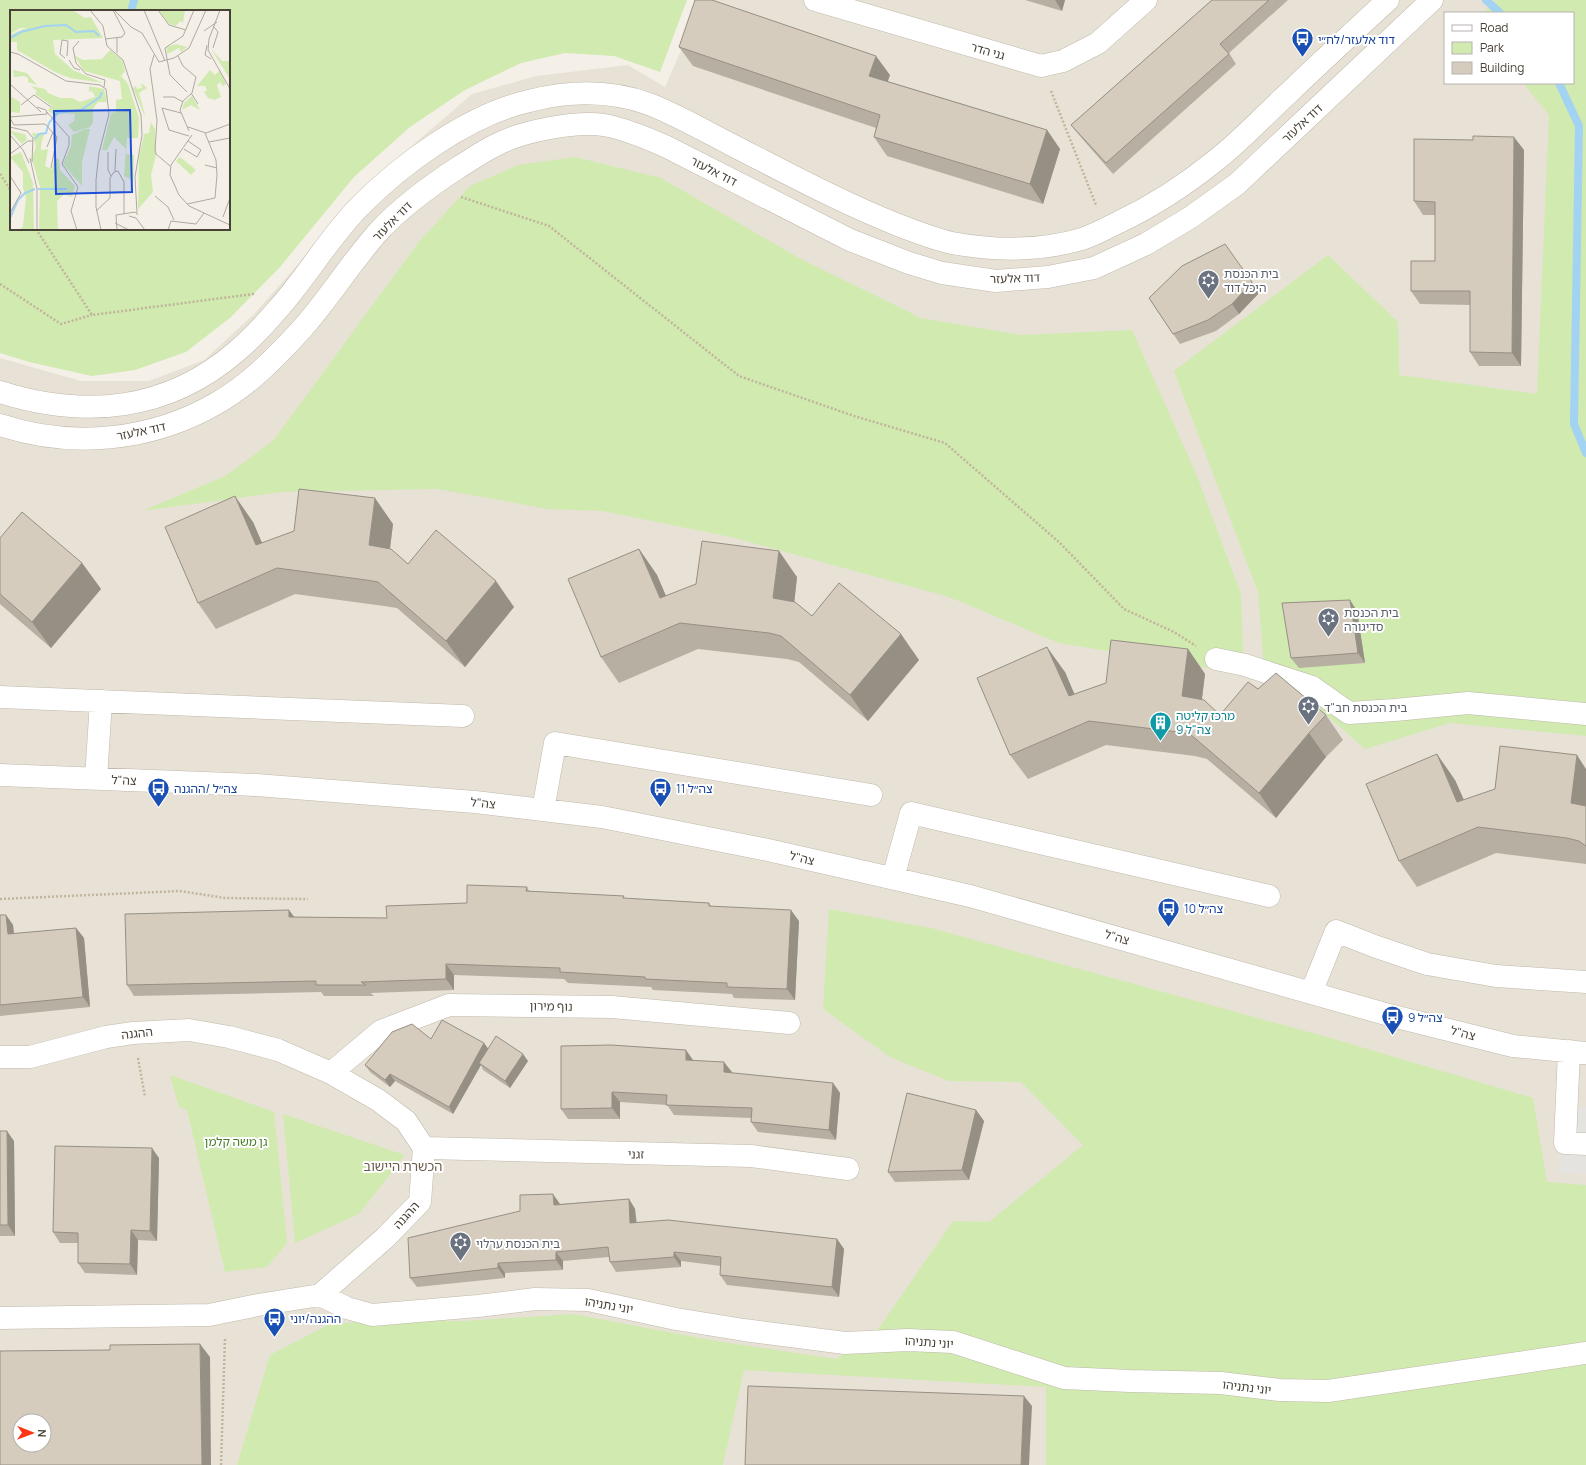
<svg xmlns="http://www.w3.org/2000/svg" width="1586" height="1465" font-family="Manrope,'Noto Sans Hebrew',sans-serif">
  <style>
    .residential { fill: #e8e2d6; fill-rule: evenodd }
    .green { fill: #d0eab0; fill-rule: evenodd }
    .parking { fill: #e5e3e0 }
    .lines { fill: none; stroke-linecap: round; stroke-linejoin: round }
    .stream { stroke: #a3d3f2; stroke-width: 8 }
    .minor-casing { stroke: #c0b8aa; stroke-width: 23 }
    .path { stroke: #c2b49b; stroke-width: 2.5; stroke-dasharray: 2 2; stroke-linecap: butt }
    .minor { stroke: #fff; stroke-width: 22 }
    .wall { fill: #b8afa3 }
    .shaded-wall { fill: #968f84 }
    .building { fill: #d6ccbd; stroke: #968f84; fill-rule: evenodd }
    .labels { text-anchor: middle; dominant-baseline: central; stroke-width: 4; stroke-linejoin: round; paint-order: stroke }
    .transit-label { font-size: 12px; fill: #164399; stroke: #fff; text-anchor: start }
    .street-label { font-size: 12px; fill: #484136; stroke: #fff }
    .worship-label { font-size: 12px; fill: #5b616d; stroke: #fff; text-anchor: start }
    .culture-label { font-size: 12px; fill: #0d838f; stroke: #fff; text-anchor: start }
    .park-label { font-size: 12px; fill: #497c27; stroke: #fff }
    .neighbourhood-label { font-size: 13px; fill: #6b5e4d; stroke: #fff }
    .inset-river { fill: none; stroke: #a3d3f2; stroke-width: 2 }
    .inset-road { fill: none; stroke: #afaaa1; stroke-width: 1 }
    .view { fill: #1d4ed8; fill-opacity: 0.15; stroke: #1d4ed8; stroke-width: 2 }
    .inset-edge { fill: none; stroke: #484136; stroke-width: 2 }
  </style>
  <rect width="100%" height="100%" fill="#f4f0e8"/>
  <path class="residential" d="M703 0H1586V1465H0V358L81 381H149L204 360 253 315 376 177 472 94 536 76 628 65 665 87ZM1445 13H1573V83H1445ZM20 1421H44V1445H20Z"/>
  <path class="green" d="M0 0H687L660 72 614 56 565 53 521 63 465 90 410 127 354 177 280 267 231 317 186 352 135 370 92 376 29 362 0 353ZM11 11H229V229H11Z
    M1496 0H1586V736L1450 723 1365 749 1307 698 1265 682 1258 592 1174 371 1328 255 1398 322 1399 375 1537 394 1549 115 1523 83H1573V13H1483Z
    M575 157 661 178 799 258 921 318 1021 335 1132 330 1197 476 1241 594 1244 674 1059 643 949 597 731 537 602 511 548 509 438 489 281 492 142 511 225 476 273 441 418 243 470 186 518 165Z
    M829 909 931 928 1334 1039 1533 1098 1547 1182 1586 1185V1465H1046V1387L744 1370 723 1465H237L270 1355 328 1325 376 1320 463 1321 573 1314 710 1340 836 1359 879 1328 953 1221 989 1222 1083 1145 1021 1082 949 1081 890 1057 823 1009Z
    M170 1075 274 1112 287 1243 267 1267 225 1272 187 1110 179 1107Z
    M283 1114 405 1155 359 1214 295 1243Z"/>
  <path class="parking" d="M1560 1106 1586 1107V1174L1558 1173Z"/>
  <g class="lines">
    <path class="stream" d="M1486 0 1500 13
      M131 11 134 0
      M1559 83 1579 126 1574 424 1586 453"/>
    <defs>
      <path id="minor" d="M815 0 1041 66 1063 61 1098 43 1146 0
        M0 392C85 419 168 411 237 351 251 339 265 324 277 310 306 278 328 239 358 208 401 164 468 115 529 101 568 91 610 90 649 104 677 115 703 130 730 144 785 172 840 202 898 225 916 232 934 239 952 243 995 251 1040 251 1082 239 1094 235 1107 228 1119 222 1153 206 1185 185 1215 161 1238 143 1259 121 1281 100 1316 67 1352 33 1388 0
        M0 425C72 449 152 441 217 403 249 385 276 357 300 331 329 299 351 262 379 231 402 206 430 186 459 167 471 160 483 151 496 145 522 131 575 121 604 125 626 129 647 138 667 147L850 240 909 263 942 273 996 281 1048 277 1094 268 1146 244 1191 217 1237 184 1432 0
        M1216 659 1245 665 1312 687 1349 713 1395 710 1468 703 1586 714
        M0 697 463 716
        M0 775 256 785 475 802 602 817 768 850 970 896 1389 1015 1513 1046 1586 1053
        M96 779 101 701
        M543 810 555 743 871 795
        M893 878 911 813 1269 896
        M1311 993 1336 931 1374 946 1427 964 1496 976 1586 982
        M1569 1051 1565 1143 1586 1144
        M0 1057H30L106 1037 133 1033 189 1030 229 1037 278 1050 331 1073 378 1100 406 1121 424 1148 420 1202 385 1238 320 1295 258 1305 209 1315 0 1318
        M331 1073 381 1031 449 1005 612 1007 789 1023
        M424 1148 751 1156 848 1169
        M320 1295 347 1308 372 1315 478 1306 535 1299 588 1300 676 1319 744 1330 845 1343 908 1340 953 1342 1064 1378 1130 1381 1221 1383 1280 1390 1328 1391 1586 1353"/>
    </defs>
    <use href="#minor" class="minor-casing"/>
    <path class="path" d="M1051 91 1096 205
      M0 174 11 191
      M461 197 549 226 739 376 854 416 945 443 1060 543 1124 609 1174 632 1196 646
      M36 229 92 315 253 294 255 295
      M0 284 61 324 92 315
      M0 899 180 891 225 898 308 899
      M138 1058 145 1097
      M221 1465 225 1338"/>
    <use href="#minor" class="minor"/>
  </g>
  <path class="wall" d="M1025 0H1065L1062 11Z
    M1212 0H1288L1229 53 1236 64 1113 174 1079 135 1071 125Z
    M679 47 890 75 887 81 1047 130 1060 149 1043 204 887 156 874 137 876 128 693 66Z
    M1524 150 1521 366H1479L1470 352V305L1420 304 1411 291 1435 261V215H1423L1414 201Z
    M1260 292 1239 314 1216 331 1180 344 1149 298Z
    M253 522 262 543 393 524 390 549 408 564 514 607 465 667 397 608 384 606 295 594 216 629 198 603Z
    M0 538 82 563 101 589 51 648 0 604Z
    M639 549 657 575 666 596 797 577 794 602 812 616 919 660 868 721 799 662 787 659 698 649 619 683 601 657Z
    M1357 611 1365 663 1299 668 1291 658Z
    M1188 649 1205 674 1202 700 1220 715 1258 689 1326 715 1343 740 1326 757 1276 818 1207 759 1195 756 1106 745 1028 779 1010 755 1065 672 1074 694 1106 683Z
    M1586 769V864L1496 853 1417 887 1399 861 1455 780 1464 800Z
    M527 887 529 891 626 899 709 903 711 906 799 921 795 1000 734 998 732 994 653 990 651 987 568 983 564 979 454 975V990L371 993 374 996H324L321 992 134 996 127 985 289 910 294 917 387 918 467 903Z
    M0 915H6L13 925 14 934 76 928 84 938 90 1007 0 1016Z
    M431 1039 484 1043 488 1049 528 1061 510 1088 483 1070 481 1065 453 1114 395 1081 390 1087 370 1072 365 1065Z
    M693 1060 732 1072V1073L833 1083 840 1093 836 1140 758 1132 751 1122V1118L674 1115 667 1105 620 1102V1119H568L561 1109Z
    M976 1110 984 1121 969 1180 895 1182 888 1172Z
    M0 1131 14 1141 15 1236H0Z
    M159 1158 157 1241 138 1240 137 1275 85 1273 78 1263V1243H60L53 1232Z
    M629 1199 635 1209 637 1223 837 1239 844 1249 839 1297 727 1285 720 1275 721 1266 681 1261V1267L616 1272 610 1262 609 1257 563 1261V1270L505 1273V1278L417 1287 410 1278 560 1204Z"/>
  <path class="shaded-wall" d="M1055 0H1065L1062 11Z
    M876 56 890 75 883 95 869 76Z
    M1047 130 1060 149 1043 204 1030 184Z
    M1514 137 1524 150 1521 366 1512 353Z
    M1252 282 1260 292 1239 314 1232 304Z
    M235 496 253 522 274 571 256 545Z
    M375 498 393 524 387 571 369 545Z
    M639 549 657 575 678 624 660 598Z
    M779 551 797 577 792 624 773 598Z
    M82 563 101 589 51 648 32 622Z
    M496 581 514 607 465 667 446 641Z
    M1350 600 1357 611 1365 663 1358 653Z
    M901 634 919 660 868 721 850 695Z
    M1047 647 1065 672 1086 721 1069 696Z
    M1188 649 1205 674 1199 721 1182 696Z
    M1309 733 1326 757 1276 818 1259 793Z
    M1437 754 1455 780 1476 828 1457 802Z
    M1577 755 1586 769V824L1571 803Z
    M289 910 297 921 289 917Z
    M791 910 799 921 795 1000 787 989Z
    M6 915 13 925 15 945 8 934Z
    M76 928 84 938 90 1007 83 997Z
    M446 964 454 975V990L446 979Z
    M484 1043 489 1050 479 1063 481 1065 453 1114 449 1107Z
    M686 1050 693 1060V1070L686 1060Z
    M523 1054 528 1061 510 1088 505 1081Z
    M724 1062 732 1072 731 1082 724 1072Z
    M390 1074 395 1081 390 1087 385 1080Z
    M833 1083 840 1093 836 1140 829 1130Z
    M612 1092 620 1102V1119L612 1108Z
    M976 1110 984 1121 969 1180 962 1170Z
    M7 1131 14 1141 15 1236 8 1225Z
    M152 1148 159 1158 157 1241 150 1231Z
    M553 1194 560 1204 561 1215 554 1205Z
    M629 1199 635 1209 637 1233 630 1223Z
    M131 1230 138 1240 137 1275 130 1264Z
    M837 1239 844 1249 839 1297 832 1287Z
    M556 1252 563 1261V1270L556 1260Z
    M674 1252 681 1261V1267L674 1257Z
    M498 1263 505 1273V1278L498 1268Z
    M200 1344 210 1357 211 1465H202Z
    M1024 1396 1032 1406 1029 1465H1021Z"/>
  <path class="building" d="M695 0H712L876 56 869 76 1047 130 1030 184 874 137 880 115 679 47Z
    M1212 0H1269L1220 44 1229 54 1106 163 1071 125Z
    M1473 136 1514 137 1512 353 1470 352V291H1411V261H1435V202L1414 201V139L1473 140Z
    M1225 244 1252 282 1232 304 1208 320 1173 334 1149 298 1182 266Z
    M299 489 375 498 369 545 391 549 408 564 436 530 496 581 446 641 378 582 366 580 277 568 198 603 165 527 235 496 256 545 294 531Z
    M22 512 82 563 32 622 0 594V538Z
    M702 541 779 551 773 598 795 602 812 616 839 583 901 634 850 695 781 636 769 633 680 623 601 657 568 579 639 549 660 598 696 584Z
    M1350 600 1358 653 1291 658 1282 603Z
    M1111 640 1188 649 1182 696 1204 700 1220 715 1248 682 1258 689 1276 673 1326 715 1309 733 1259 793 1190 734 1178 732 1089 721 1010 755 977 678 1047 647 1069 696 1106 683Z
    M1500 746 1577 755 1571 803 1586 806V846L1579 841 1567 838 1478 827 1399 861 1366 784 1437 754 1457 802 1495 789Z
    M467 885 527 887 526 891 624 896 623 898 709 903V906L791 910 787 989 727 987V983L645 979V977L560 972V968L446 964V979L361 982 366 985H316V981L127 985 125 914 289 910V917L387 918 386 906 467 903Z
    M0 915H6L8 934 76 928 83 997 0 1005Z
    M442 1020 484 1043 449 1107 390 1074 385 1080 365 1065 392 1032 412 1024 431 1039Z
    M496 1036 523 1054 505 1081 479 1063Z
    M611 1045 686 1050V1060L724 1062V1072L833 1083 829 1130 751 1122 752 1108 666 1105 667 1095 612 1092V1108L561 1109V1046Z
    M907 1093 976 1110 962 1170 888 1172Z
    M0 1131H7L8 1225H0Z
    M55 1146 152 1148 150 1231 131 1230 130 1264 78 1263V1233L53 1232Z
    M553 1194 554 1205 629 1199 630 1223 668 1220 837 1239 832 1287 720 1275 721 1257 674 1252V1257L610 1262 608 1247 556 1252V1260L498 1263V1268L410 1278 408 1238 520 1211V1195Z
    M200 1344 202 1465H0V1351L110 1350V1345ZM20 1421H44V1445H20Z
    M748 1386 1024 1396 1021 1465H745Z"/>
  <defs>
    <symbol id="bus-pin" viewBox="-11 -11 22 30"><path d="M0 17L-7.5 6A9.5 9.5 0 1 1 7.5 6Z" fill="#1a4fb4" stroke="#fff"/><path d="M-5-6H5V4H4V6H2V4H-2V6H-4V4H-5ZM-3.5-4V0h7V-4ZM-3.5 1.2v1.5H-2V1.2ZM2 1.2v1.5H3.5V1.2Z" fill="#fff"/></symbol>
    <symbol id="synagogue-pin" viewBox="-11 -11 22 30"><path d="M0 17L-7.5 6A9.5 9.5 0 1 1 7.5 6Z" fill="#6b7280" stroke="#fff"/><path d="M0-6.5L5.6 3.2H-5.6ZM0 6.5L5.6-3.2H-5.6Z" fill="#fff"/></symbol>
    <symbol id="building-pin" viewBox="-11 -11 22 30"><path d="M0 17L-7.5 6A9.5 9.5 0 1 1 7.5 6Z" fill="#0f9aa8" stroke="#fff"/><path d="M-4-6H4V6H1V3H-1V6H-4ZM-2.5-4.3h1.7v1.8h-1.7ZM.8-4.3h1.7v1.8H.8ZM-2.5-1h1.7V.8h-1.7ZM.8-1h1.7V.8H.8Z" fill="#fff"/></symbol>
  </defs>
  <g fill-rule="evenodd">
    <use href="#bus-pin" x="1290" y="26" width="25" height="34"/>
    <use href="#synagogue-pin" x="1196" y="268" width="25" height="34"/>
    <use href="#synagogue-pin" x="1316" y="606" width="25" height="34"/>
    <use href="#synagogue-pin" x="1296" y="694" width="25" height="34"/>
    <use href="#building-pin" x="1148" y="710" width="25" height="34"/>
    <use href="#bus-pin" x="146" y="776" width="25" height="34"/>
    <use href="#bus-pin" x="648" y="776" width="25" height="34"/>
    <use href="#bus-pin" x="1156" y="896" width="25" height="34"/>
    <use href="#bus-pin" x="1380" y="1004" width="25" height="34"/>
    <use href="#synagogue-pin" x="448" y="1230" width="25" height="34"/>
    <use href="#bus-pin" x="262" y="1306" width="25" height="34"/>
  </g>
  <g class="labels">
    <g class="transit-label">
      <text x="1318" y="39">דוד אלעזר/לח״י</text>
      <text x="174" y="788">צה״ל /ההגנה</text>
      <text x="676" y="788">צה״ל 11</text>
      <text x="1184" y="908">צה״ל 10</text>
      <text x="1408" y="1017">צה״ל 9</text>
      <text x="290" y="1318">ההגנה/יוני</text>
    </g>
    <g class="street-label">
      <text transform="translate(988 51) rotate(16)">גני הדר</text>
      <text transform="translate(1302 123) rotate(-43)">דוד אלעזר</text>
      <text transform="translate(714 171) rotate(27)">דוד אלעזר</text>
      <text transform="translate(392 221) rotate(-45)">דוד אלעזר</text>
      <text transform="translate(1015 278) rotate(-2)">דוד אלעזר</text>
      <text transform="translate(141 431) rotate(-12)">דוד אלעזר</text>
      <text transform="translate(124 780) rotate(2)">צה"ל</text>
      <text transform="translate(483 803) rotate(6)">צה"ל</text>
      <text transform="translate(802 858) rotate(13)">צה"ל</text>
      <text transform="translate(1117 937) rotate(16)">צה"ל</text>
      <text transform="translate(551 1006) rotate(1)">נוף מירון</text>
      <text transform="translate(137 1033) rotate(-6)">ההגנה</text>
      <text transform="translate(1463 1033) rotate(14)">צה"ל</text>
      <text transform="translate(636 1154) rotate(1)">זגני</text>
      <text transform="translate(406 1215) rotate(-48)">ההגנה</text>
      <text transform="translate(609 1305) rotate(10)">יוני נתניהו</text>
      <text transform="translate(929 1342) rotate(4)">יוני נתניהו</text>
      <text transform="translate(1247 1387) rotate(7)">יוני נתניהו</text>
    </g>
    <g class="worship-label">
      <text x="1224" y="273">בית הכנסת<tspan x="1224" dy="14">היכל דוד</tspan></text>
      <text x="1344" y="612">בית הכנסת<tspan x="1344" dy="14">סדיגורה</tspan></text>
      <text x="1324" y="707">בית הכנסת חב"ד</text>
      <text x="476" y="1243">בית הכנסת ערלוי</text>
    </g>
    <g class="culture-label">
      <text x="1176" y="715">מרכז קליטה<tspan x="1176" dy="14">צה"ל 9</tspan></text>
    </g>
    <g class="park-label">
      <text x="236" y="1141">גן משה קלמן</text>
    </g>
    <g class="neighbourhood-label">
      <text x="403" y="1166">הכשרת היישוב</text>
    </g>
  </g>
  <g transform="translate(10 10)">
    <rect width="220" height="220" fill="#f4f0e8"/>
    <path d="M0 0H62L75 8 81 7 93 28 43 30 45 44 63 60 93 73 60 68 45 62 7 40V32H0V25L16 18H10L0 24ZM149 0H175L173 13 171 11 165 16 158 13ZM166 34 177 37 171 42 169 38 157 44V37ZM201 39 212 51H220V69ZM100 40 112 50 115 61 111 66 118 74 129 108 128 128H117L116 144 124 145 123 170 114 166 116 139 104 127 97 140H92L101 103 106 102V90L112 89 110 71 74 61 64 45 73 50 92 49ZM3 60 17 63 27 75 18 72V68L14 66 4 67ZM200 60 205 65 210 60 216 74 213 76 210 72 207 75 211 87 205 90 198 88 194 82 197 80 195 76H187ZM131 73 137 78 129 83 136 109 123 78 126 76 127 79 132 78ZM21 76 35 79 38 83 35 84 38 83 50 88H62L70 92 85 87 88 92 83 99V112L80 117 64 122 58 115 64 111 65 104 50 103 46 107 38 100 42 96 25 84 27 81ZM79 76 94 79 97 92H88L82 81 79 82ZM0 86 10 92V103L0 102ZM182 86 190 100 181 95 172 100 174 93ZM141 112 145 119 146 145 141 165 143 182 128 199 129 147 134 124 139 123ZM75 119H80L72 152V176L53 154 61 136 62 125ZM0 121 15 124 17 129 12 134ZM22 123 34 124 31 135V140L38 139 35 156 42 159 45 148 49 149 50 160 65 176 62 187 54 184 47 191 48 220H29L30 177 22 149 26 136ZM11 142 23 173 24 220H10L13 216 16 188 13 178V162L0 147ZM170 147 186 160 181 165 166 151Z" fill="#d0eab0"/>
    <path class="inset-river" d="M0 28 11 22 35 16 56 15 66 22 84 21 89 26M25 129 29 124 36 123 39 113 47 103 71 100 90 87 92 82M28 179H57M0 208 8 190 15 183 25 179"/>
    <path class="inset-road" d="M80 0 93 16 97 36 113 50 131 105 132 125 125 167 127 203M104 0 121 17 132 23 149 52 164 48 179 38 196 0M134 0 155 51M148 0 159 15 176 20M210 0 199 29 198 40 220 79M194 21 207 12M107 27V43M95 29 112 27 115 23 103 0M69 31 63 38 66 53 76 64 95 70 94 77M197 35 195 45 201 49M203 38 208 22 204 17M0 42 8 44 56 71 90 75 96 79 99 104 89 143 86 170V197L91 220M144 45 140 59 147 110 145 140 146 144 160 156M168 46 173 56 186 67 182 83 173 91 170 100 179 121M55 48 50 44 52 30 58 31 57 46M59 50 64 58 70 60M0 74 31 102M177 82 160 65 155 38 173 26 184 0M181 83 188 94M153 87H164L173 92M11 95 24 85 41 97M37 102 59 127V135L52 154 68 177 61 201 67 220M171 103 152 98 159 120 179 126M0 107 37 104 36 100 27 97M0 108 4 115 35 114 47 127 41 158M0 117 17 121 23 128M178 117 196 123 220 114M0 125 13 140 19 153M182 125 161 155 160 165 169 185 179 196 220 215M199 132 220 128M37 137 43 122M174 139 187 147 191 140 178 131M98 142V160L101 166M0 144 18 131H23M20 148 27 179V220M22 152 23 128M195 155 207 158M105 161 106 139M0 166 11 183 0 203M145 186 158 197 164 210M177 194 205 188 207 165 206 150 195 123M86 201 100 188V168L104 162 108 161 114 172V204M119 206 126 208 135 220M213 207 220 188M105 213 119 220M107 220 106 205 125 202 128 205M158 220 161 211 186 214 194 203"/>
    <path class="view" d="M120 100 122 182 46 184 44 101Z"/>
    <rect width="220" height="220" class="inset-edge"/>
  </g>
  <rect x="1444" y="12" width="130" height="72" fill="#ffffff" stroke="#b6b3af"/>
  <rect x="1452" y="25" width="20" height="6" fill="#ffffff" stroke="#b6b3af"/>
  <text x="1480" y="32" font-size="12" fill="#484136">Road</text>
  <rect x="1452" y="42" width="20" height="12" fill="#d0eab0" stroke="#b6b3af"/>
  <text x="1480" y="52" font-size="12" fill="#484136">Park</text>
  <rect x="1452" y="62" width="20" height="12" fill="#d6ccbd" stroke="#b6b3af"/>
  <text x="1480" y="72" font-size="12" fill="#484136">Building</text>
  <g transform="translate(32 1433) rotate(91)"><circle r="19" fill="#ffffff" stroke="#b6b3af"/>
  <path d="M0-3L7 15L0 10L-7 15Z" fill="#ff3414"/>
  <text y="-6" font-size="11" font-weight="bold" text-anchor="middle" fill="#484136">N</text>
  </g>
</svg>
